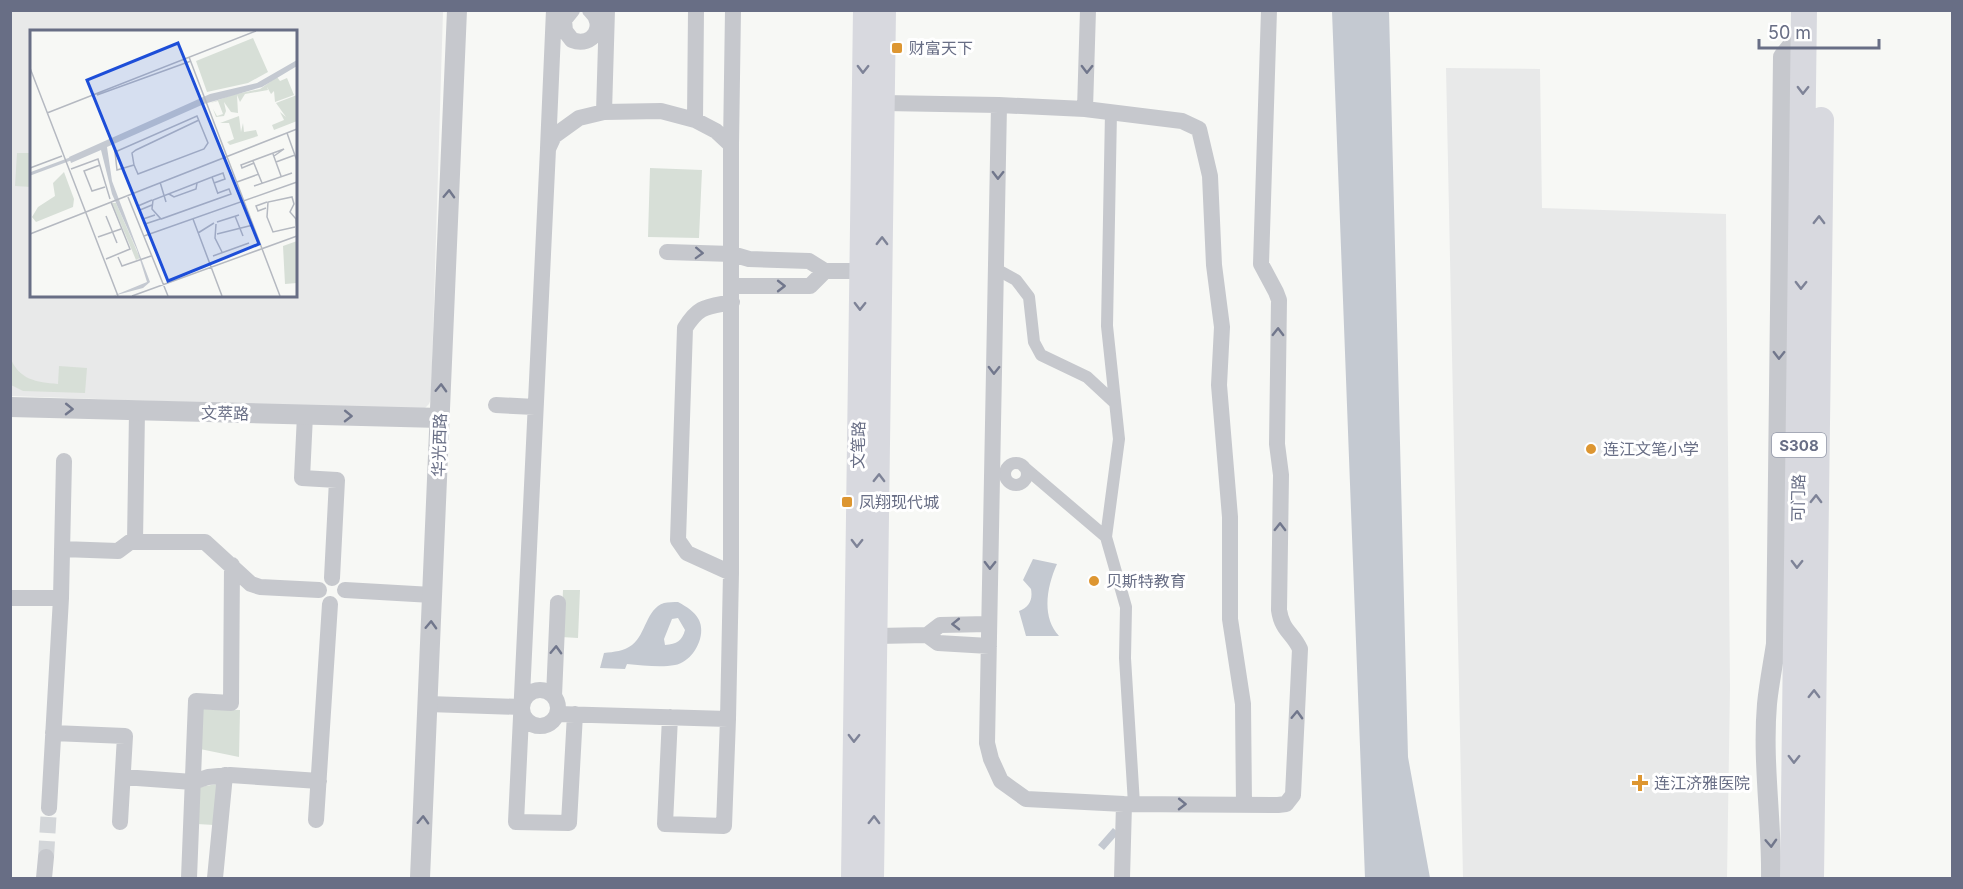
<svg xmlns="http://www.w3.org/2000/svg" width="1963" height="889" font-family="Inter,'Noto Sans SC',sans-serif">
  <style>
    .built { fill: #e8e9e9; fill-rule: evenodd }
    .green { fill: #d7dfd7 }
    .water { fill: #c4c9d1; fill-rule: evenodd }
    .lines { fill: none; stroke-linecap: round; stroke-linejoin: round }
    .minor-tunnel { stroke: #d3d6d9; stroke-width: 16; stroke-dasharray: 16 8; stroke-linecap: butt }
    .pedestrian { stroke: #c6c8cd; stroke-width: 12 }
    .minor { stroke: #c6c8cd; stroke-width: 16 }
    .tertiary { stroke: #c6c8cd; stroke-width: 20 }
    .secondary { stroke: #d8d9df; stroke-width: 22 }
    .primary { stroke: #d8d9df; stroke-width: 26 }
    .oneway { stroke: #7e8397 }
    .oneway2 { stroke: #71778c }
    .poi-dot { fill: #dd9631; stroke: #fff; stroke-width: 2 }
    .labels { text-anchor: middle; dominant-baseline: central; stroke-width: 6; stroke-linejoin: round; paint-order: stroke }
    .shield { fill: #fff; stroke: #959aaa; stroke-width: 1.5 }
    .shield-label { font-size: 15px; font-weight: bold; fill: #686e85 }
    .poi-label { font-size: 16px; fill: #686e85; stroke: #fff; text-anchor: start }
    .street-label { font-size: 16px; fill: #686e85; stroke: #fff }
    .inset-river { fill: none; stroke: #c4c9d1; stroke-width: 3 }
    .inset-road { fill: none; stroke: #b5b9c1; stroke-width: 1.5 }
    .view { fill: #1d4ed8; fill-opacity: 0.15; stroke: #1d4ed8; stroke-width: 3 }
    .inset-edge { fill: none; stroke: #686e85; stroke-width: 3 }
  </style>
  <rect width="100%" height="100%" fill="#f7f8f5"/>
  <path class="built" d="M11 11H443L431 399 429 404 424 409 418 410 11 396ZM32 32H296V296H32Z
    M1446 68 1540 69 1542 208 1726 214 1730 688 1727 878H1463Z"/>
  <path class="green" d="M17 153H31V187L15 186Z
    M650 168 702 170 699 238 648 237Z
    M10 357C19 380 36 382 58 384L59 366 87 368 85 393 23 391 11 385Z
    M563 590H580L578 638 561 637Z
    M202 709 240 710 239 757 200 749Z
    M217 784 214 825 197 824 200 787Z"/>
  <path class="water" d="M1332 11H1389L1408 757 1430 878H1365Z
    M1033 559 1057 564C1047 586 1041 617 1059 636H1026L1019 611C1029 607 1033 600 1031 589L1023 580Z
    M678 602C687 607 694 611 699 620 707 637 692 662 675 665 660 668 642 665 627 664L625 669 600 668 604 653C614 652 624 651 632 645 646 634 646 609 664 603 668 602 674 602 678 602ZM672 619 678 618 685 630C682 641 677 644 665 645L664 639Z
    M1113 828 1119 833 1104 850 1098 845Z"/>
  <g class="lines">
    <path class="minor-tunnel" d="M46 857 49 808"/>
    <path class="pedestrian" d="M1111 112 1107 326 1119 439 1106 537 1126 607 1125 658 1134 804
      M996 269 1016 280 1029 297 1034 342 1041 355 1087 377 1115 403
      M1005 474a11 11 0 1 1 22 0a11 11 0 1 1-22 0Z
      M1024 467 1106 537"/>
    <path class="minor" d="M572 10 564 20 565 31 572 40C593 48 607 25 590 10
      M1088 10 1085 109 999 105 987 743 991 759 1001 781 1026 799 1124 804 1278 805 1286 804 1293 795 1300 649C1293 633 1282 631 1279 610L1281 475 1277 444 1279 300 1276 292 1261 264 1269 10
      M884 103 999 105
      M1085 109 1182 121 1199 129 1210 176 1214 265 1222 327 1219 385 1230 517V619L1243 704 1244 805
      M604 112 607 10
      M695 120 696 10
      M731 145 733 10
      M548 148 554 10
      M667 252 732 254 749 259 809 261 825 271H861
      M732 286H810L825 271
      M496 405 535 407
      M305 415 302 478 337 480 332 578
      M135 542 137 411
      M62 549 118 551 130 542H205L251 584 260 587 319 590
      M731 573 687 553 678 540 685 328C699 305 707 307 732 302
      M345 590 432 595
      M10 598H61
      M927 635 940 625 989 624
      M877 636 927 635 938 643 989 646
      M522 708a18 18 0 1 1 36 0a18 18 0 1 1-36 0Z
      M554 696 558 603
      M428 704 521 707
      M558 714 728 719 731 573V145L716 131 695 120 661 111 604 112 579 118 554 136 548 149 516 822 569 823 575 714
      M670 717 665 824 724 826 728 719
      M53 733 125 736 120 822
      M123 777 193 782 208 777 230 775 319 781
      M49 808 61 598 64 461
      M316 820 330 604
      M44 878 46 857
      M189 878 196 701 231 703 232 565
      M215 878 225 775
      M1122 878 1124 804"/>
    <path class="tertiary" d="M10 407 440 418
      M420 878 457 10
      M1771 878C1772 820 1762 762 1767 704 1769 684 1773 664 1776 644L1783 57 1804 31"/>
    <path class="secondary" d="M852 878 864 10
      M873 878 885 10"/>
    <path class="primary" d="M1793 878 1804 10
      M1811 878 1821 120"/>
  </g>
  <defs><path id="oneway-chevron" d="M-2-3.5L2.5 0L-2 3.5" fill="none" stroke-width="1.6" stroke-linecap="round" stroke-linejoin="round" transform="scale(1.5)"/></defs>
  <g class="oneway">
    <use href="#oneway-chevron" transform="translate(863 69) rotate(91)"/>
    <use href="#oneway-chevron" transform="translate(1803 90) rotate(91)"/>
    <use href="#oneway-chevron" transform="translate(1819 220) rotate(-89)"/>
    <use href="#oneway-chevron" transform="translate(882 241) rotate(-89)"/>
    <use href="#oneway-chevron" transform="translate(1801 285) rotate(91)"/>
    <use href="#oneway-chevron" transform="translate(860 306) rotate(91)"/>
    <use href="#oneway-chevron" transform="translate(879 478) rotate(-89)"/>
    <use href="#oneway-chevron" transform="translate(1816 499) rotate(-89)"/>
    <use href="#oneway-chevron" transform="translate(857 543) rotate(91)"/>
    <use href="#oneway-chevron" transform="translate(1797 564) rotate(91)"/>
    <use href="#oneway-chevron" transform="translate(1814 694) rotate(-89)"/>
    <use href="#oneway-chevron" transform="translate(854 738) rotate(91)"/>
    <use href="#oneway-chevron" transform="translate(1794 759) rotate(91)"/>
    <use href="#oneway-chevron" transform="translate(874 820) rotate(-89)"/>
  </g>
  <g class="oneway2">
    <use href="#oneway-chevron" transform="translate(1087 69) rotate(91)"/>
    <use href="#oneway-chevron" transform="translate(998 175) rotate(91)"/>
    <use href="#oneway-chevron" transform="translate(449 194) rotate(-88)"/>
    <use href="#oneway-chevron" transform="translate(699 253) rotate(2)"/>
    <use href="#oneway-chevron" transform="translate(781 286)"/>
    <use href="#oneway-chevron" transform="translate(1278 332) rotate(-89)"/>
    <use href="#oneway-chevron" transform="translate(1779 355) rotate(91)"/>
    <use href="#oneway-chevron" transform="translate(994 370) rotate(91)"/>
    <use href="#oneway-chevron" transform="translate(441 388) rotate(-88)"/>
    <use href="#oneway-chevron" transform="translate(69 409) rotate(1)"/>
    <use href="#oneway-chevron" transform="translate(348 416) rotate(1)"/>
    <use href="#oneway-chevron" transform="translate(1280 527) rotate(-89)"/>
    <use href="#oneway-chevron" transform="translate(990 565) rotate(91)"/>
    <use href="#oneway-chevron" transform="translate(956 624) rotate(179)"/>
    <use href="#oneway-chevron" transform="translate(431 625) rotate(-88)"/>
    <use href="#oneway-chevron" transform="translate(556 650) rotate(-88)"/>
    <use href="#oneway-chevron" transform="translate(1297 715) rotate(-88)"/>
    <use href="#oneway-chevron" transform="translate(1182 804) rotate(1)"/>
    <use href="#oneway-chevron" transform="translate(423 820) rotate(-88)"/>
    <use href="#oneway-chevron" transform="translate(1771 843) rotate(87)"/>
  </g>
  <g class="poi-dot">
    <rect x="891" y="42" width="12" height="12" rx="3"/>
    <circle cx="1591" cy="449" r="6"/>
    <rect x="841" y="496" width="12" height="12" rx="3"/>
    <circle cx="1094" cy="581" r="6"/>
    <path d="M1637 774h6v6h6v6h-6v6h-6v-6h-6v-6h6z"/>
  </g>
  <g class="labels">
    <rect class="shield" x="1772" y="433" width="54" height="24" rx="4.5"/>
    <g class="shield-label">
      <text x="1799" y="445">S308</text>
    </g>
    <g class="poi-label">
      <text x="909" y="48">财富天下</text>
      <text x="1603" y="449">连江文笔小学</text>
      <text x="859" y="502">凤翔现代城</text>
      <text x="1106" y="581">贝斯特教育</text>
      <text x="1654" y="783">连江济雅医院</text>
    </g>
    <g class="street-label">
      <text transform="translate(225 413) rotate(1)">文萃路</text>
      <text transform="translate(439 445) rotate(-88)">华光西路</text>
      <text transform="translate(858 445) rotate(-89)">文笔路</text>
      <text transform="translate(1798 498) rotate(-89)">可门路</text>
    </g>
  </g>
  <g transform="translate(30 30)">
    <rect width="267" height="267" fill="#f7f8f5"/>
    <path d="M223 8 238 42 218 53 177 62 166 31ZM247 47 250 51 257 48 264 65 245 72 244 61 241 64 237 57 238 60 215 64 210 72 207 65 208 83 201 82 194 72 196 81 194 86 186 87 183 79 187 86 193 84 188 71 180 73 202 65 230 59ZM267 65V91L244 100 242 95 254 90 250 82 256 87 246 73ZM209 86 211 102 213 93 214 102 226 100 228 106 200 115 197 112 204 109 199 93H190ZM34 142 44 169 43 177 6 192 2 187 8 177 25 166 23 153ZM82 173H86L110 228 106 230ZM267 211V253L255 254 253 216Z" fill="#d7dfd7"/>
    <path d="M267 30V36L232 57 174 74 77 117 82 151 120 252 113 258 83 266 117 252 107 220 82 164 71 120 41 133 39 127 180 64 227 53Z" fill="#c4c9d1"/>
    <path class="inset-river" d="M0 144 43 128"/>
    <path class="inset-road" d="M159 27 250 266M0 38 88 266M67 65 161 31M17 83 226 1M167 86 178 113 174 119 108 144 104 135 87 140 85 122ZM257 103 267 131M243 124 251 146M223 131 232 153M246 132 265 125M224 133 212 138 211 135 254 119 244 126M70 135 54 141 62 161 75 157M104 135 102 123 106 120 169 90M0 138 32 126M41 139 68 129 80 169M182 147 193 143 195 149 184 153M130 152 136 172M207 152 229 144M224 156 262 143M188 163 199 159 201 164 131 189 122 179 123 170 182 147 188 164M139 164 144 167 166 159 167 153M98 167 138 266M122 175 110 180 108 176 122 170M236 178 228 181 226 176 237 172M125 185 113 189 115 194 130 189M76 186 87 213M205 186 213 206M163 189 192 266M187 192 209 185M186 194 185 208 192 222M265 197 243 202 237 187 238 172 262 167 264 174 260 182 266 189 267 202M168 203 184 193M0 204 267 99M187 204 223 195M114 206 267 152M68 207 91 199M183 226 219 213M88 227 92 236 121 226M76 229 100 219 81 172M102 266 267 206"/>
    <path class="view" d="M148 13 229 214 138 251 57 50Z"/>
    <rect width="267" height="267" class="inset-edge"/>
  </g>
  <rect width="1963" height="889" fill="none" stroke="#686e85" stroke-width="24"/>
  <path d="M1759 39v9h120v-9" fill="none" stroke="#686e85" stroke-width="3"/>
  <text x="1768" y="39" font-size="18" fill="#686e85" stroke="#ffffff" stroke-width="4.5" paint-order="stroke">50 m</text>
</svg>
